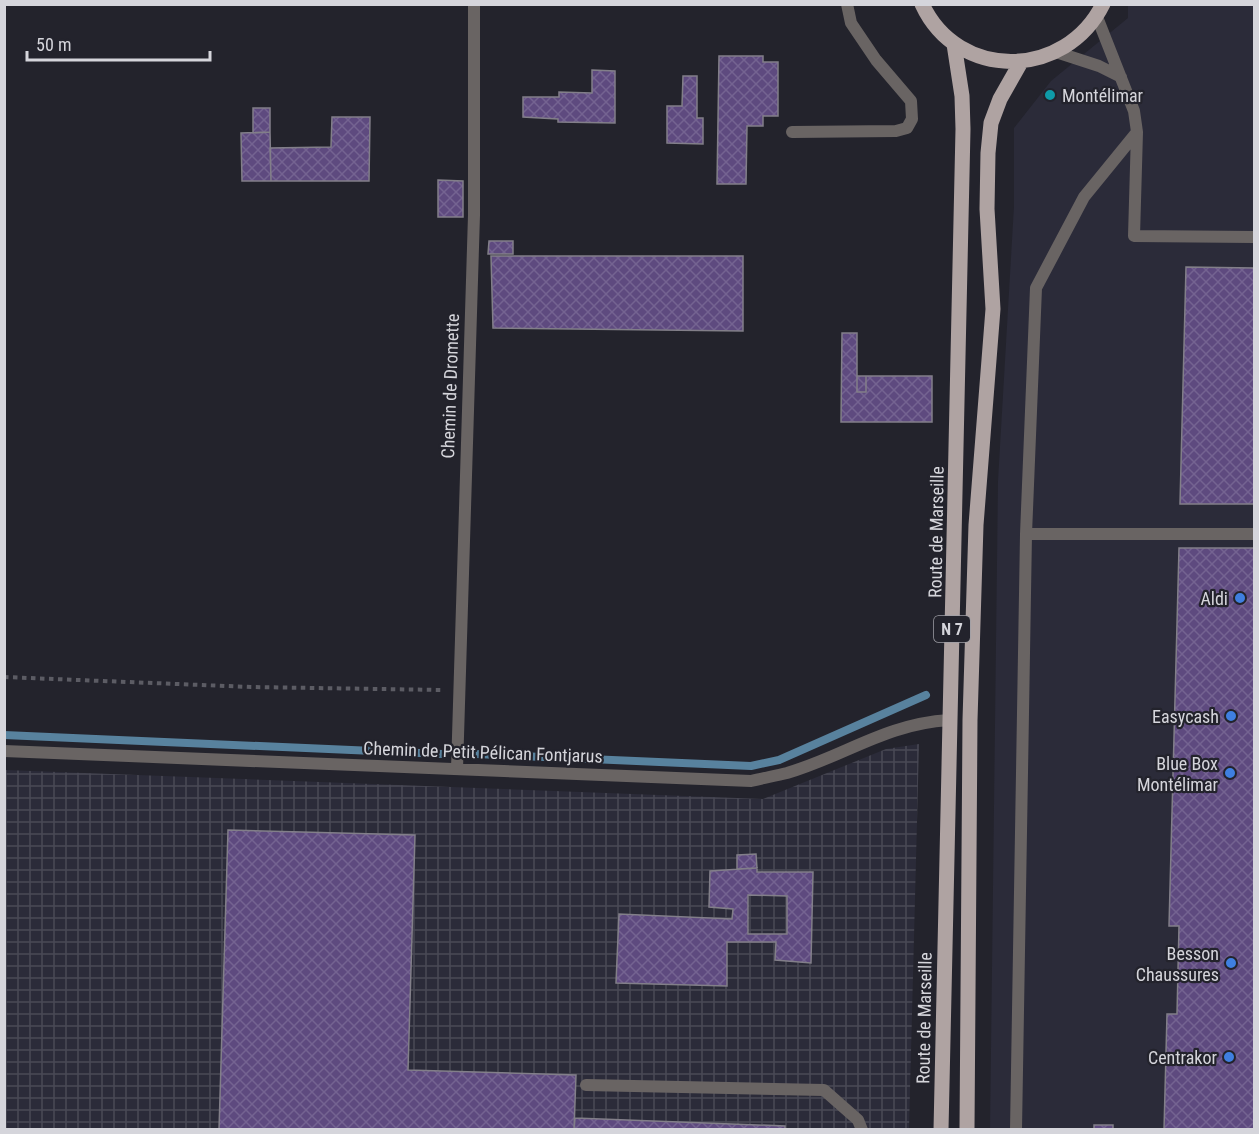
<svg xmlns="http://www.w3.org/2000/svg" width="1259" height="1134" font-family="'Roboto Condensed',sans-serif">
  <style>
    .built { fill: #2b2b39 }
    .industrial { fill: url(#industrial-grid) }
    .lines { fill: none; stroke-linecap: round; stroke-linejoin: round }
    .stream { stroke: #58829e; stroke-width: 8 }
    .building { fill: url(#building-cross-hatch); stroke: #827f89; stroke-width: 1.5; fill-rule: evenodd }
    .path { stroke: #5c5c64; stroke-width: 4; stroke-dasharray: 4.5 4.5; stroke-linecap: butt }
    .lane { stroke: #696463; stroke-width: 12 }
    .street { stroke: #696463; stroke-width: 12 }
    .primary { stroke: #afa3a2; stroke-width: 15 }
    .culture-dot { fill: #0f9aa8; stroke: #23232c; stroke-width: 2 }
    .shop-dot { fill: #3f7fe0; stroke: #23232c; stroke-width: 2 }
    .labels { text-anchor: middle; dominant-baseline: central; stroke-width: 4.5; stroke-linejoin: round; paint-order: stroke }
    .shield { fill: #23232c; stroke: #a0a0a6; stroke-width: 1.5 }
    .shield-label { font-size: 16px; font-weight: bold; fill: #d5d5db }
    .poi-label { font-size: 18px; fill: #d5d5db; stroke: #23232c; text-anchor: end }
    .street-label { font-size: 18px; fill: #d5d5db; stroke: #23232c }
  </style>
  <defs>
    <pattern id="industrial-grid" width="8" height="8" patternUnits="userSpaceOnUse" patternTransform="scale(1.5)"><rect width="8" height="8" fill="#2b2b39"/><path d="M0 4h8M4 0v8" fill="none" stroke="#494955"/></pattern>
    <pattern id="building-cross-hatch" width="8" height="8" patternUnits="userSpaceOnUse" patternTransform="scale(1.5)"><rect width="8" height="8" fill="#5e4a7f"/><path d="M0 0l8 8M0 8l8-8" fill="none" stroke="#746391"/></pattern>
  </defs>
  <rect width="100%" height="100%" fill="#23232c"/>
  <path class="built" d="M1128 5H1254V1129L990 1130 998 481 1014 206V128L1051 81 1128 18Z"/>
  <path class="industrial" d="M919 744 909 1129 5 1130V770L763 799 886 749Z"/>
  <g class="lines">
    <path class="stream" d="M4 735 443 754
      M476 754 751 766 779 760 926 695"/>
  </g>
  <path class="building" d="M719 56H763V62H778V116H763V126H747L746 184H717Z
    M592 70 615 71V123L558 122V119L523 117V97H559V92L592 93Z
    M683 76H697V118H703V144L667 143V106H682Z
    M253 108H270V132L253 133Z
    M332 117H370L369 181H271L270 148 331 147Z
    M270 132 271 181H242L241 133Z
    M438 180 463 181V217H438Z
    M489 241H513V254H488Z
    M491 256H743V331L493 328Z
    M1186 267 1254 268V504H1180Z
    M842 333H857V392H866V376H932V422H841Z
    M857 376H866V392H857Z
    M1179 548H1254V1130H1164L1167 1014H1177L1179 926H1169Z
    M228 830 415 835 408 1070 576 1075 574 1130H219Z
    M756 854 757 868 737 869V855Z
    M757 868V872H813L811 963 775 960 776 942H727V986L616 983 619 914 732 919 733 909 709 907 710 871ZM748 895 787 896V934H748Z
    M575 1118 785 1126V1130H574Z
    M1094 1125H1113V1130H1094Z"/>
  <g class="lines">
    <path class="path" d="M4 677 251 687 443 690"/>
    <path class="lane" d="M1097 17 1134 111 1137 132 1134 236 1254 237
      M1056 52 1099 66 1121 77
      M792 132 896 131 907 128 912 119 911 101 876 60 851 23 847 4
      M1026 534H1254
      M586 1085 824 1090 858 1120 862 1130
      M1016 1130 1026 534 1036 288 1084 197 1137 132"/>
    <path class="street" d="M4 751 751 781C763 778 775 776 787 773 845 756 885 724 949 720
      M457 769 474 215V4"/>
    <path class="primary" d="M922 4C958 82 1066 79 1103 4
      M941 1130 963 129 962 96 954 44
      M967 1130 970 720 976 525 993 309 987 209 988 153 991 123 1000 99 1021 62"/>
  </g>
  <circle class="culture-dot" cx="1050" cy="95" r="6"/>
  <g class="shop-dot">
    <circle cx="1240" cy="598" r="6"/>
    <circle cx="1231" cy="716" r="6"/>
    <circle cx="1230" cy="773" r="6"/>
    <circle cx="1231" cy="963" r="6"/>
    <circle cx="1229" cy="1057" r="6"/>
  </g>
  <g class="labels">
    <rect class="shield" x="934" y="616" width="36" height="26" rx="4.5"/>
    <g class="shield-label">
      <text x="952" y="629">N 7</text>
    </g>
    <g class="poi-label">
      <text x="1062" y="95" text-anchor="start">Montélimar</text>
      <text x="1228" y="598">Aldi</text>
      <text x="1219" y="716">Easycash</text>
      <text x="1218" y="763">Blue Box<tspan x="1218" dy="21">Montélimar</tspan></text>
      <text x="1219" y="953">Besson<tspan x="1219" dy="21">Chaussures</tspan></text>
      <text x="1217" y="1057">Centrakor</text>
    </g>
    <g class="street-label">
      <text transform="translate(450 386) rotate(-88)">Chemin de Dromette</text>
      <text transform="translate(936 532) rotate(-89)">Route de Marseille</text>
      <text transform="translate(483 752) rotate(2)">Chemin de Petit Pélican Fontjarus</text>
      <text transform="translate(924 1018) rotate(-89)">Route de Marseille</text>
    </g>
  </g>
  <rect width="1259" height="1134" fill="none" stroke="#d5d5db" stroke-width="12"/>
  <path d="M27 51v9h183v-9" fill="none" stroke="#d5d5db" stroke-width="3"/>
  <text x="36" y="51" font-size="18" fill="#d5d5db" stroke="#23232c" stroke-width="4.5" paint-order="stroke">50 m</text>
</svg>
